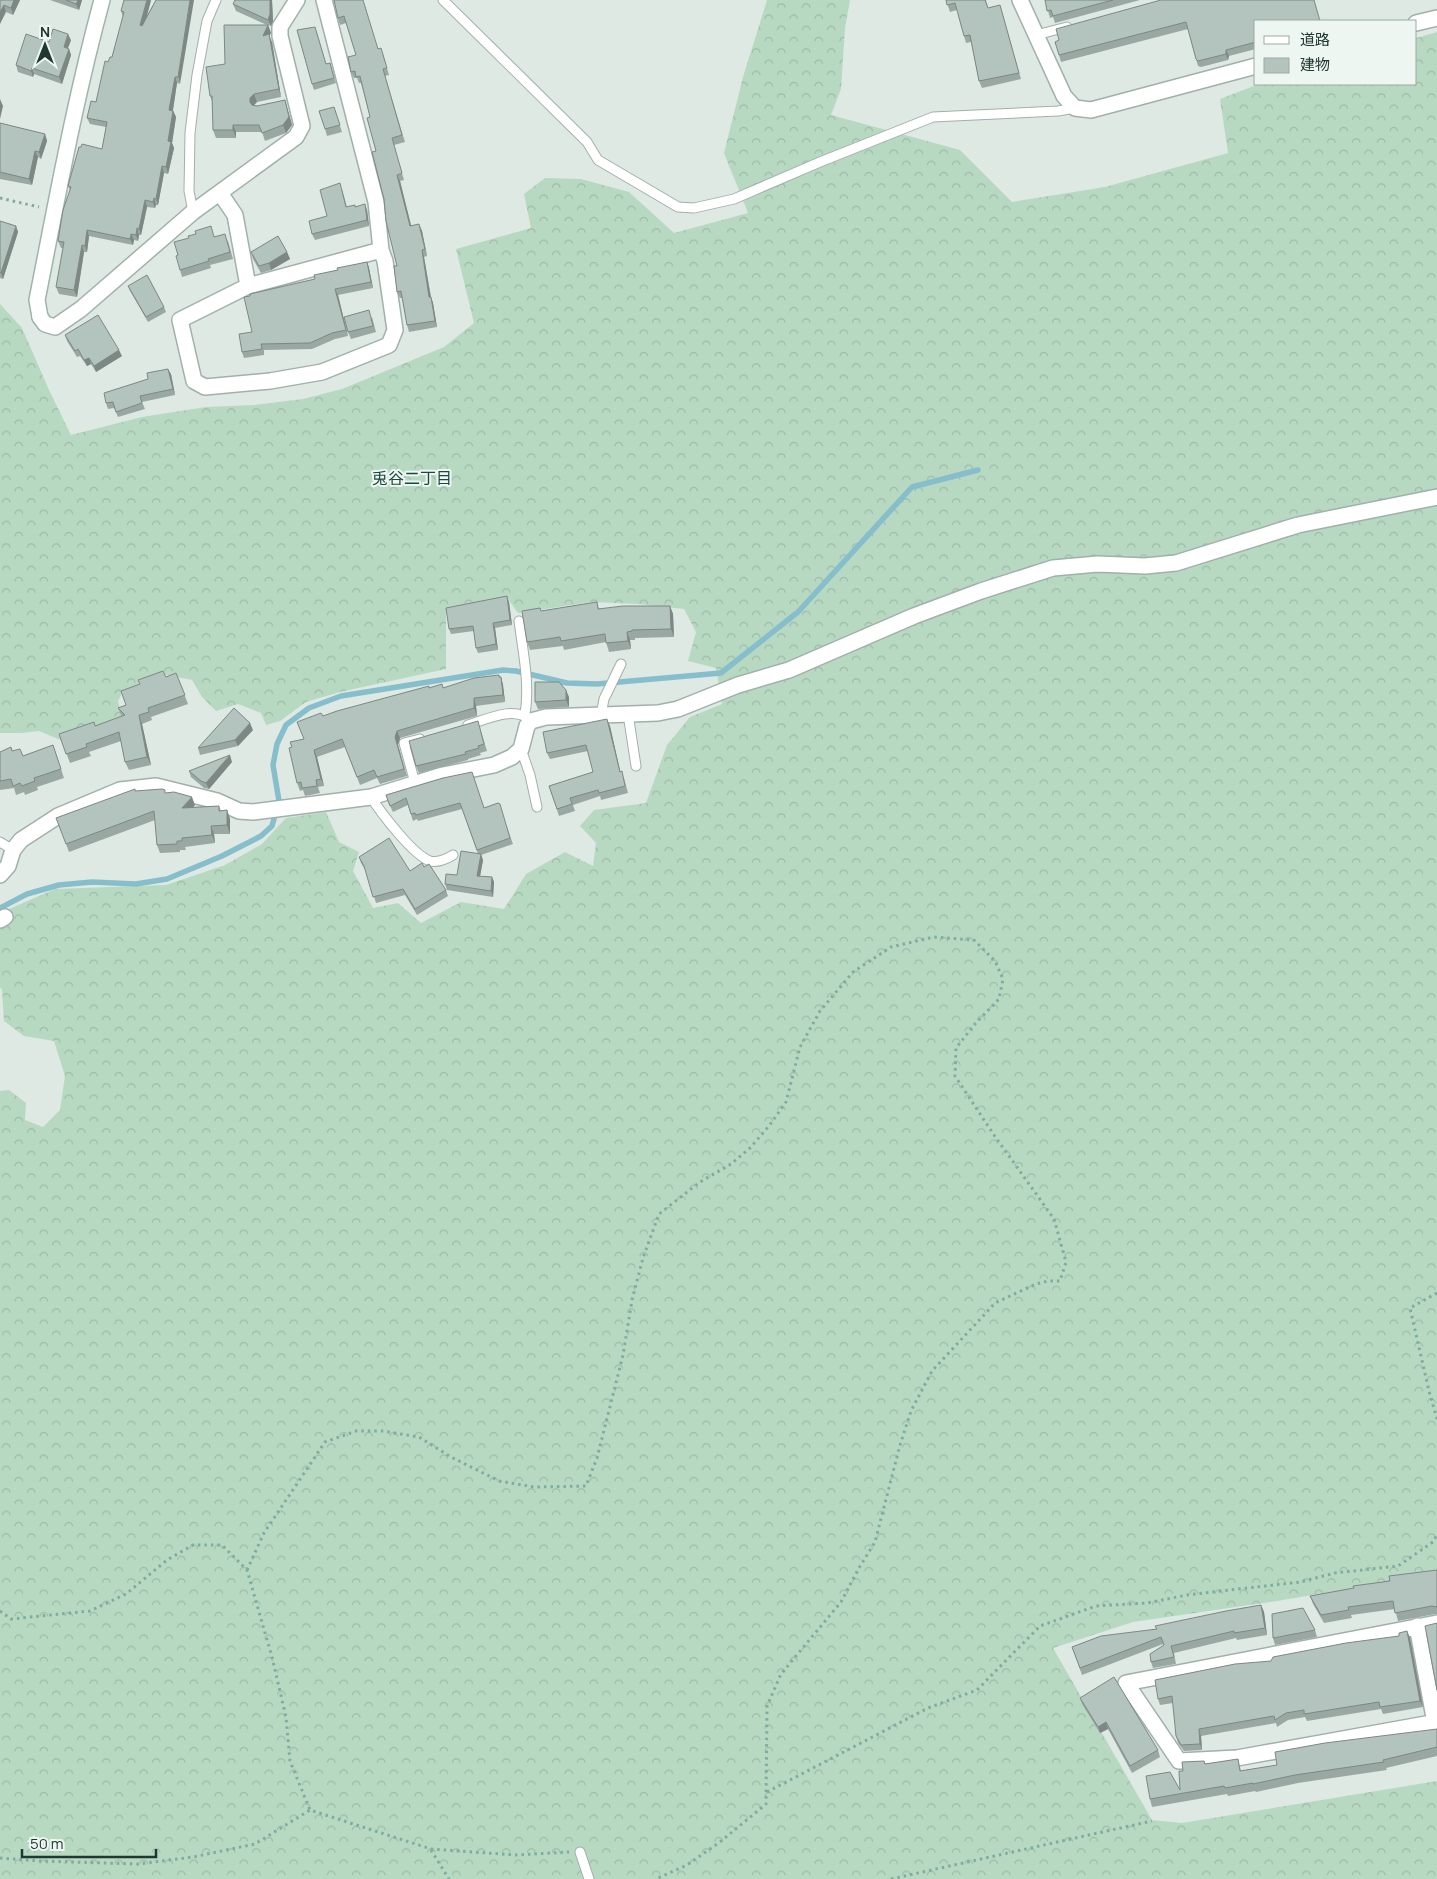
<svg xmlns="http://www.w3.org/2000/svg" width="1437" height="1879" font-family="Manrope,'Noto Sans JP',sans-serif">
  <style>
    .forest { fill: url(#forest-crowns) }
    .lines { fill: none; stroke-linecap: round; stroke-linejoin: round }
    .stream { stroke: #87becc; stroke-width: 5.5 }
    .lane-casing { stroke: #a1b0ab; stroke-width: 11 }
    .street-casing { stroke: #a1b0ab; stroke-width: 18 }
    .secondary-casing { stroke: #9db4ad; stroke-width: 18 }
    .path { stroke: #7faba0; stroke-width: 3; stroke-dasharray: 2.5 4; stroke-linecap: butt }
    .lane { stroke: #fff; stroke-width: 9 }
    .street { stroke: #fff; stroke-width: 15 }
    .secondary { stroke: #fff; stroke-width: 15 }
    .wall { fill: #9aa8a3 }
    .shaded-wall { fill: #7d8884 }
    .building { fill: #b3c3bd; stroke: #7d8884 }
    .labels { text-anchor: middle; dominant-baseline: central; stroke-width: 4; stroke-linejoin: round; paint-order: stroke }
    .neighbourhood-label { font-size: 16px; fill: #1d4840; stroke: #eef6f2 }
  </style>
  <defs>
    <pattern id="forest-crowns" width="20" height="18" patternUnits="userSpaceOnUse" patternTransform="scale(1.25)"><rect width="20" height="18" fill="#b7d9c2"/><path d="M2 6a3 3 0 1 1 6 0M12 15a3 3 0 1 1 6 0" fill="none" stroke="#9dbba7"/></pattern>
  </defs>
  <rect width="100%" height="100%" fill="#dee9e4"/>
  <path class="forest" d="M767 0H850L845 28 841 89 831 115 960 150 1012 202 1105 187 1228 153 1220 99 1259 84H1416V38L1437 32V1574L1277 1601 1133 1622 1053 1648 1152 1820 1182 1823 1437 1781V1879H0V1091L9 1090 26 1103 25 1120 43 1127 60 1110 65 1076 54 1041 24 1036 4 1021 2 990 0 987V913L55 889 166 885 225 865 262 844 286 818 326 812 339 842 359 852 353 871 373 908 398 903 421 923 461 902 504 909 526 874 565 852 593 866 596 843 580 826 594 810 646 803 667 745 690 717 722 704 716 668 688 661 696 632 684 609 638 604 592 602 518 613 508 599 446 609V669L340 692 306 702 280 721 266 725 261 713 238 704 216 711 202 697 192 680 162 674 123 691 118 701 125 728 63 741 39 731 22 733H0V304L22 328 49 390 71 435 142 417 206 407 254 405 303 399 342 389 444 347 474 323 456 249 531 228 524 194 545 178 581 179 629 192 674 233 748 213 724 153 743 77Z"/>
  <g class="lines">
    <path class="stream" d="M0 908 27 894 59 885 92 882 136 884 167 879 222 856 261 836 272 826 279 801 273 765 277 744 286 725 309 708 341 696 503 670 516 671 567 683 597 684 721 673 798 612 912 487 978 470"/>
    <defs>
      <path id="lane" d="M443 0 587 142 598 160 678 207 694 208 734 199 820 162 933 117 1058 111 1075 108
        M1036 35 1067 27
        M193 212 189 191 190 133 197 75 207 21 216 0
        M519 621C523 652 530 684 525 715
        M628 714 636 766
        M601 715 604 699 621 664
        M468 725C488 719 515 705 531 721
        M521 749 530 775 537 807
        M415 783 404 743 420 739
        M371 797C381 813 413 855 430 861 437 863 447 859 453 855
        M0 842 13 850
        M580 1852 589 1879"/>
      <path id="street" d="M324 0 376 202 381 250 385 261 395 330 389 345 322 372 270 381 205 387 194 381 180 320 248 286 381 250
        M1020 0 1064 96 1075 108 1091 110 1256 66
        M1416 23 1437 18
        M220 193 235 215 248 286
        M40 317 45 324 55 327 81 309 193 212 296 137 302 126 280 36V27L297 0
        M0 875 8 866 13 850 21 840 58 816 120 790 156 786 217 801 239 811 253 812 371 797 443 775 494 765 512 757 521 749 527 726 531 721 546 717 658 713 678 709 738 685 789 670 914 616 981 591 1053 568 1098 564 1145 566 1176 563 1298 525 1437 497
        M0 920 5 917
        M1437 1623 1126 1683 1179 1761 1237 1758 1437 1722
        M1417 1626 1435 1723"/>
      <path id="secondary" d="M40 317 37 300C57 199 75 99 102 0"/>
    </defs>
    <use href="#lane" class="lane-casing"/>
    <use href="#street" class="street-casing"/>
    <use href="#secondary" class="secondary-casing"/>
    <path class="path" d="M0 198 39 207
      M1437 1293 1410 1308 1429 1391 1437 1419
      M247 1570 264 1533 325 1442 356 1431H382L419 1437 451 1457 499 1481 534 1487 586 1486 597 1458 623 1355 632 1300 643 1258 659 1214 700 1182 731 1164 750 1148 769 1126 786 1102 800 1047 820 1011 853 972 891 947 934 937 974 940 995 961 1003 979 999 999 975 1024 956 1048 955 1076 994 1135 1054 1219 1066 1262 1060 1281H1048L1036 1284 995 1303 932 1371 911 1411 900 1445 875 1542 859 1568 841 1602 781 1674 767 1706 766 1804 720 1842 687 1865 656 1879
      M0 1611 11 1619 90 1611 126 1594 167 1560 193 1545H222L247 1570 272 1657 286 1717 290 1761 310 1810 431 1849 515 1855 569 1852
      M767 1792 928 1708 977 1690 1040 1626 1096 1606 1147 1603 1187 1595 1300 1582 1335 1573 1398 1566 1433 1542 1437 1535
      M431 1850 449 1879
      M0 1858 40 1861 138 1864 193 1857 255 1844 310 1810
      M891 1879 1152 1821"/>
    <use href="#lane" class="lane"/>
    <use href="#street" class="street"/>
    <use href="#secondary" class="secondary"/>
  </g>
  <path class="wall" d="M0 0H20L13 15 6 12Z
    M50 0H82L79 10Z
    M124 0H151L146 17 156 0 180 84 177 83 173 110 176 117 172 143 174 148 168 174 164 173 158 205H156L155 208 147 207 141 235H139L138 241 134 240 133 245 89 236 87 252H84L77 297 59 294 56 287 63 248H61L58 241 70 190 68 186 102 149 106 127 90 124 87 118 96 102 108 62 112 57 123 17 121 11Z
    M234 0H272L273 21 271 26 268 25 271 33 269 36 272 42 281 97 257 102 254 105 257 106 285 100 292 125 286 133 265 141 262 132H236V138H216L213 130 212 101 210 96 225 64 267 25 236 11 233 4 235 1Z
    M334 0 383 54 389 75 385 76 405 142 394 145 404 180 400 181 411 226 419 224 422 231 427 256 424 257 431 297 433 303 437 327 409 332 407 325 402 298H400L397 292V266L384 199 370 117 361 83H359L357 78H354L351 72 356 55 346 23 340 25 338 18Z
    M946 0H986L988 8 1000 5 1021 79 982 88 979 81 971 42 966 43 957 10 950 12Z
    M1045 0H1140L1055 23 1053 17 1050 18Z
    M1161 0 1256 21V49L1229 56 1228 60 1201 67 1198 66 1196 59 1188 29 1061 62 1059 55Z
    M315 27 326 64 330 63 336 83 314 90 312 84Z
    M71 40 68 48 69 49 71 55 62 84 34 74 33 77 18 72 16 65 49 42Z
    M334 107 342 132 327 136 325 129Z
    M0 123 45 134 47 141 41 159 38 157 32 185 0 179Z
    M342 189 347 207H355L367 210 369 226 315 240 312 234 327 216Z
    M0 221 16 226 18 232 3 279 0 278Z
    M215 237 228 241 233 259 210 265 211 268 182 277 180 270Z
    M251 252H287L290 259 271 270 261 273 253 259Z
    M367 262 369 268 373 288 338 295 348 336 335 339 312 349 264 350V355L244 358 242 352 315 279Z
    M128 286 164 307 166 312 148 322 130 291Z
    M372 317 376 332 351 339 348 332Z
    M65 335 122 356 96 372 91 364 87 366 80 356 77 357 67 341Z
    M171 374 175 395 142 402 145 409 118 417 114 408 108 409 106 403Z
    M509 602 512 625 495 628 498 650 478 653 476 648 474 631 451 634 449 629Z
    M597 602 599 609 670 606 673 614 674 637 635 638V640H630L631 649 609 652 606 642 564 650 563 646 530 650 527 642 540 608 541 611Z
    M176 673 188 704 151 717 152 720 142 724 151 765 129 770 125 762 121 741 89 752 91 756 70 763 59 734 95 726 122 717 118 708 126 705 166 677Z
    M501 677 503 685 505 702 476 706 477 716 400 738 398 745 407 776 380 784 377 778 360 785 345 747 317 757 324 786 318 787 320 793 305 796 303 790 300 791 297 783 292 747 304 739 323 716 429 688H443Z
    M569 697V707L538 709 535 702Z
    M610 726 620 772 624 778 628 793 601 800 600 796 573 805 575 811 559 816 549 786 593 772 588 751 550 759 547 753Z
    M480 728 487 751 480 753 481 755 468 759V760L419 773 416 766Z
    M253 730 238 746 200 755 198 748Z
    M53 745 64 778 37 787 38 790 25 795 24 792 16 795 14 788 0 790V752L13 751 23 756Z
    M232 762 209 789 204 788 191 777 189 771Z
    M443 778 484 808 498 803 513 844 481 855 483 860 480 876 492 877 494 882 493 897 447 890 445 884 457 875 478 854 462 809 418 821 417 819 413 821 408 805 393 812 388 802 386 795Z
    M135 791 166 793 195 805 193 807 219 806 221 811 227 810 230 819V834H214L215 843 185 847 186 850H180V852L160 853 157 845 155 820 69 852 56 818Z
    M359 857 410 871 424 867 446 890 448 896 417 915 405 895 376 903 366 871 361 863Z
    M1437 1570V1614H1435L1398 1621 1395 1609 1351 1615 1352 1618 1324 1623 1313 1604 1310 1596 1354 1588Z
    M1261 1605 1264 1612 1267 1635 1237 1640 1236 1638 1174 1653 1176 1664 1153 1668 1151 1662 1164 1646 1163 1644 1082 1675 1072 1647 1156 1629Z
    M1315 1630 1317 1637 1275 1645 1273 1638Z
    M1407 1631 1410 1638 1423 1707 1383 1714 1381 1709 1307 1721 1305 1717 1288 1720 1277 1727 1276 1723 1201 1736 1202 1750 1184 1751 1178 1743 1176 1736 1173 1703 1160 1705 1158 1699 1271 1661 1399 1636Z
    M1080 1698 1158 1750 1160 1757 1132 1773 1108 1729 1100 1733 1082 1704Z
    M1437 1729V1756L1386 1768 1387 1770 1298 1783 1256 1792 1255 1791 1228 1796 1227 1794 1152 1807 1150 1799 1180 1790 1183 1771 1204 1761 1206 1764 1238 1759 1241 1771 1277 1765Z"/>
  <path class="shaded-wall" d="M14 0H20L13 15 11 8Z
    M78 0H82L79 10 76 4Z
    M147 0H151L143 32 140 25Z
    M190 0H194L180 84 178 77Z
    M270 0H272L273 21 271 26 268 20Z
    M4 5 6 12 0 24V12Z
    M268 25 271 33 269 36 272 42 281 97 263 36Z
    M68 34 71 40 66 53 64 47Z
    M69 49 71 55 62 84 59 77Z
    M1226 50 1229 56 1228 60 1226 54Z
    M32 68 34 74 33 77 31 71Z
    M175 77 177 83 172 116 169 110Z
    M254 94 257 102 253 106V110L250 102V98Z
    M0 99 3 106 0 119Z
    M285 100 292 125 286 133 283 125Z
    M173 111 176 117 172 143 174 148 168 174 166 167 168 141Z
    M233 125 236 132V138L233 130Z
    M45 134 47 141 41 159 39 152Z
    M35 151 38 157 32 185 29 179Z
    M162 166 164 173 158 205 156 199Z
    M397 175 400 181 413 233 410 226Z
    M154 198 156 205 155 208 153 202Z
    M145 200 147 207 141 235 139 229Z
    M365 204 367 210 369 226 367 220Z
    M419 224 422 231 427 256 425 249Z
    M16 226 18 232 3 279 1 273Z
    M137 228 139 235 138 241 136 235Z
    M87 230 89 236 87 252 85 246Z
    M131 234 134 240 133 245 130 239Z
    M82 245 84 252 77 297 74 290Z
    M422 250 424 257 432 304 429 297Z
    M287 252 290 259 271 270 269 263Z
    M367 262 369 268 373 288 371 282Z
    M335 289 338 295 348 336 346 330Z
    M431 297 433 303 437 327 435 321Z
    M119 350 122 356 96 372 94 366Z
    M89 358 91 364 87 366 84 360Z
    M168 369 171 374 175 395 173 389Z
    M507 596 509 602 512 625 510 620Z
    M670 606 673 614 674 637 671 629Z
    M493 623 495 628 498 650 496 644Z
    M627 632 630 640 631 649 628 641Z
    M499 675 501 682V677L503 685 505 702 503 695Z
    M566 690 569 697V707L566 700Z
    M474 698 476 706 477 716 474 708Z
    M139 715 142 724 151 765 147 757Z
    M607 719 610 726 622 779 620 772Z
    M250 723 253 730 238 746 235 740Z
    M397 731 400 738 398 745 407 776 395 737Z
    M314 750 317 757 324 786 321 779Z
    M230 755 232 762 209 789 206 783Z
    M192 797 195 805 185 816 182 808Z
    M227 810 230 819V834L227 825Z
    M211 826 214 834 215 843 212 835Z
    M481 854 483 860 479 882 477 876Z
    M492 877 494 882 493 897 491 891Z
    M1261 1605 1264 1612 1267 1635 1265 1628Z
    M1407 1631 1410 1638 1423 1707 1420 1701Z
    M1106 1722 1108 1729 1100 1733 1098 1727Z
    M1199 1729 1201 1736 1202 1750 1200 1744Z"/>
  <path class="building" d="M0 0H14L11 8 4 5 0 12Z
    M66 0H78L76 4Z
    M124 0H147L140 25 142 26 156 0H190L178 77H175L169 110 173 111 168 141 171 142 166 167 162 166 156 199 154 198 153 202 145 200 139 229 137 228 136 235 131 234 130 239 87 230 85 246 82 245 74 290 56 287 64 242 58 241 63 210 71 187 68 186 79 147H81L82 144 102 149 107 122 87 118 91 101 96 102 105 61 108 62 110 57H112L124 12 121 11Z
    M235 0H270V14L268 20 233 4Z
    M334 0H363L378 49 381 48 387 68 383 69 402 135 392 138 402 173 397 175 410 226 419 224 425 249 422 250 429 297H431L435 321 407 325 401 291 397 292 394 266H397L386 221 384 199 372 152 376 151 367 118 370 117 360 76 356 77 355 71 351 72 348 57 356 55 344 16 338 18Z
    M946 0H985L988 8 1000 5 1019 73 979 81 970 35 964 36 955 3 947 5Z
    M1045 0H1113L1053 16 1051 10 1047 11Z
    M1161 0H1314L1320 21H1256V42L1226 50V54L1198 61 1196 59 1186 22 1059 55 1055 42 1059 40 1056 29Z
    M224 25H268L263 36 269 34 279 89 254 94 250 98V102L252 105 257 106 285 100 289 117 283 125 262 133 259 125H233V130H213L212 96H210L206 67 225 64Z
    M315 27 326 64 330 63 334 78 312 84 297 30Z
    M53 29 68 34 64 47 69 49 59 77 32 68 31 71 16 65 26 34 49 42Z
    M334 107 340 125 325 129 319 111Z
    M0 123 45 134 39 152 35 151 29 179 0 172Z
    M340 183 346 207 355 205V207L365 204 367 220 312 234 309 221 327 216 320 190Z
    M0 221 16 226 1 273 0 272Z
    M211 226 214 237 225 234 230 252 208 259 209 261 180 270 176 256 178 255 174 242 189 238 188 236 196 234 195 231Z
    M278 236 287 252 269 263 259 266 251 252Z
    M367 262 371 282 335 289 346 330 332 333 310 343 261 344 262 349 242 352 239 334 252 332 244 297 250 296V294L315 279 314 275 338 270 337 268Z
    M147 275 164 307 146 317 128 286Z
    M369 310 373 326 348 332 344 317Z
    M98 315 119 350 94 366 89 358 84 360 78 349 75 351 65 335Z
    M168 369 173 389 140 396 142 403 116 412 113 402 106 403 104 393 148 379 147 373Z
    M507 596 510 620 493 623 496 644 476 648 473 626 449 629 446 608Z
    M597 602 598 609 623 606H670L671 629 632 630V631L627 632 628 641 606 643 605 634 561 641 560 637 527 642 522 611 540 608 541 611Z
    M163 671 166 677 176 673 185 695 148 708 149 712 139 715 147 757 125 762 119 732 86 744 87 747 66 754 59 734 94 722 95 726 125 715 118 708 126 705 121 691 140 684 138 680Z
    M499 675V677H501L503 695 474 698V708L397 731 395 737 404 769 377 777 374 770 357 777 342 739 314 750 321 779 316 780 317 786 302 788 301 782 297 783 289 748 292 747 290 742 304 739 297 722 321 713 323 716 337 711 429 686V688L442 684 443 688 474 678Z
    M535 682H559L566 690V700L535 702Z
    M234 708 250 723 235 740 198 748Z
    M607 719 620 772 622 771 625 786 599 793 598 790 570 798 572 804 557 809 549 786 593 772 586 745 547 753 543 732Z
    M478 721 484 744 478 746 479 748 465 752 466 754 416 766 409 741Z
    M53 745 61 769 34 778 35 781 22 786 20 783 13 786 11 779 0 781V752L11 747 12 751 20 749 23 756Z
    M230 755 206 783 201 781 189 771Z
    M472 772 484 808 498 803 500 804 510 838 477 850 460 803 416 815 415 813 411 814 406 798 390 806 386 795 443 778Z
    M135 789V791L162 789 165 790V793L174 792 192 797 182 808 219 806V811L227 810V825L211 826 212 835 182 838V841H177V844L157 845 154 811 66 844 56 818Z
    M389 838 410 871 422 863 424 867 429 864 446 890 415 909 403 889 373 897 364 866 359 857Z
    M461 851 481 854 477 876 492 877 491 891 445 884 446 874 457 875Z
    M1437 1570V1607L1432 1606 1395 1613 1393 1601 1348 1607 1349 1610 1321 1615 1310 1596 1354 1588 1353 1586 1390 1581 1389 1576Z
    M1261 1605 1265 1628 1234 1633V1631L1171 1646 1174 1657 1151 1662 1150 1654 1164 1645 1161 1637 1080 1668 1072 1647 1101 1636 1157 1629 1155 1626 1226 1611Z
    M1303 1608 1315 1630 1273 1638 1272 1614Z
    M1437 1623V1690L1425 1626Z
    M1407 1631 1420 1701 1380 1707 1379 1702 1304 1714V1710L1286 1713 1275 1720 1274 1716 1199 1729 1200 1744 1181 1745 1176 1736 1172 1696 1158 1699 1155 1680 1235 1664 1271 1661 1273 1657 1346 1643 1399 1636V1633Z
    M1114 1677 1158 1750 1130 1766 1106 1722 1098 1727 1080 1698Z
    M1437 1729V1747L1383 1760 1384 1762 1295 1775 1253 1784V1783L1225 1788 1224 1786 1150 1799 1146 1776 1170 1772 1180 1790 1179 1771H1183L1182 1762 1204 1761 1205 1764 1238 1759 1240 1771 1277 1765 1275 1752 1325 1743Z"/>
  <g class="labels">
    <g class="neighbourhood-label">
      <text x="412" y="478">兎谷二丁目</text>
    </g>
  </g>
  <rect x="1254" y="20" width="162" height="65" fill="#eef6f2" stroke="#9caaa5"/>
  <rect x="1264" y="36" width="25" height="8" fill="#ffffff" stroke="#9caaa5"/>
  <text x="1300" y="45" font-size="15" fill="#203732">道路</text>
  <rect x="1264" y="58" width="25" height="15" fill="#b3c3bd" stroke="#9caaa5"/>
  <text x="1300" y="70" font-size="15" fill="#203732">建物</text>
  <g transform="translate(45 45)" stroke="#eef6f2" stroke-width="4" paint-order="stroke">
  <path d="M0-4L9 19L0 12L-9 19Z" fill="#203732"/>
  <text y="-8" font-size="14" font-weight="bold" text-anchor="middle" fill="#203732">N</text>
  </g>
  <path d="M22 1849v8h134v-8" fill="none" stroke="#203732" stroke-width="2.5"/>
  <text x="30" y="1849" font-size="15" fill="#203732" stroke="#eef6f2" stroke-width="4" paint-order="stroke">50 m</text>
</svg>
